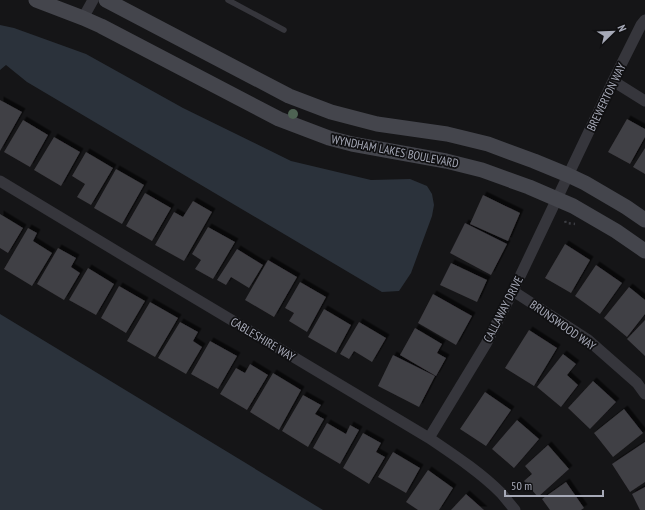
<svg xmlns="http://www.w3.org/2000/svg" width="645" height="510" font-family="'PT Sans Narrow',sans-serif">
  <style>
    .water { fill: #2b323b }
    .building { fill: #403f44; filter: url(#shadow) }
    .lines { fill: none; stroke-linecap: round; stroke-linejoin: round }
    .path { stroke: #3c3d43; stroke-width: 2.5; stroke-dasharray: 2 3; stroke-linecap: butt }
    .lane { stroke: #36363c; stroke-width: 5.5 }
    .street { stroke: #36363c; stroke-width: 11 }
    .secondary { stroke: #44454c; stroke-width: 15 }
    .tree { fill: #4e6353 }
    .labels { text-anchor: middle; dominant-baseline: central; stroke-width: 3.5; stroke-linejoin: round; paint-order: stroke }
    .street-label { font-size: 12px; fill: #a7aab8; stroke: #101012 }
  </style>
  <defs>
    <filter id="shadow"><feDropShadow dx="3.5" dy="-3.5" stdDeviation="0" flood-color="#0009"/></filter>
  </defs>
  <rect width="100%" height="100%" fill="#151517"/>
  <path class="water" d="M0 25 14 28 86 54 183 108 291 161 371 180 410 179 427 186 432 194 434 205 432 216 411 273 399 291 382 292 27 82 6 65 0 70Z
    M0 314 323 510H0Z"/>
  <path class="building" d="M0 100 22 112 0 151Z
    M627 119 645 129V137L630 164 608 152Z
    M23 120 48 135 30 167 4 152Z
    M54 137 80 152 61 186 34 170Z
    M645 148V174L633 167Z
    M86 152 113 168 91 205 77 197 85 184 72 176Z
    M116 169 144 185 122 224 94 208Z
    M145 193 171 208 152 241 126 226Z
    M483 195 520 213 508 241 470 224Z
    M193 201 212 212 184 261 155 245 174 212 183 217Z
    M0 214 23 228 8 253 0 248Z
    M465 223 507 244 491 275 450 253Z
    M208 227 235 242 213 279 195 269 201 260 192 254Z
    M28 228 37 233 33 241 52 253 32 286 4 269Z
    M565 244 590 260 571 293 545 278Z
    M58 248 76 258 71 267 80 273 64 300 37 284Z
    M237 249 263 265 249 288 231 277 226 285 217 280Z
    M268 260 297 277 274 317 245 300Z
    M451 263 487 280 477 302 440 285Z
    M596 265 622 283 600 314 575 296Z
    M88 268 114 284 96 315 69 300Z
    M300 282 326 297 307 332 289 321 294 313 285 308Z
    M119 286 145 301 126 333 101 318Z
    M629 287 645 300V314L627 337 604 318Z
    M433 294 472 316 456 345 418 323Z
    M150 302 178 318 155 357 127 341Z
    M324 309 351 325 336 353 308 337Z
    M645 320V356L627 339Z
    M180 322 198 332 193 341 202 347 186 374 158 358Z
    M359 322 386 338 372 362 354 351 349 359 340 354Z
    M415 328 442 344 437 353 446 358 436 376 400 355Z
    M529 330 557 348 534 386 505 368Z
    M210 341 237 356 218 389 191 374Z
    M563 354 576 364 567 375 578 385 561 407 537 387Z
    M393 355 435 376 419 407 378 386Z
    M250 364 268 375 247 410 220 394 236 368 245 373Z
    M273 373 301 390 279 430 250 412Z
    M593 381 616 402 590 429 568 408Z
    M485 392 511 410 486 446 460 429Z
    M303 395 321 405 315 414 324 419 308 447 282 431Z
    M624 409 643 433 613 457 594 433Z
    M517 420 539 439 514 468 492 449Z
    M327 423 346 434 350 425 359 430 340 464 313 448Z
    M363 433 381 443 376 452 385 457 369 484 343 468Z
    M645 442V482L630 492 612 464Z
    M548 445 569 469 538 497 524 481 532 474 525 466Z
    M393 452 420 468 406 493 378 477Z
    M428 470 453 488 439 510H418L406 502Z
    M566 482 584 508 581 510H550L542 499Z
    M645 487V510H640L632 494Z
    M466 494 484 510H451Z"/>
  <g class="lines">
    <path class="path" d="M565 221 566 223 575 224"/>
    <path class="lane" d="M228 0 284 30"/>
    <path class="street" d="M83 18 93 0
      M613 81 645 101
      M0 181 126 257 429 438C454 455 480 472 501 493 506 499 510 504 515 510
      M513 291 587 339 637 383 645 394
      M429 438 486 344 513 291 613 81 641 25 645 20"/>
    <path class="secondary" d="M36 0 83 18 101 26 279 119 329 138 352 144 446 161 482 170 529 187 573 206 616 231 645 251
      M106 0 289 96 331 112 377 124 447 134 488 144 534 161 568 175 585 183 626 207 645 220"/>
  </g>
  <circle class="tree" cx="293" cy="114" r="5"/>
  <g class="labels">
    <g class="street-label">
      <text transform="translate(606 97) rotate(-64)">BREWERTON WAY</text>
      <text transform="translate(395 151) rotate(11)">WYNDHAM LAKES BOULEVARD</text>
      <text transform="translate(503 309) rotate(-63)">CALLAWAY DRIVE</text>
      <text transform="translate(563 325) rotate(35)">BRUNSWOOD WAY</text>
      <text transform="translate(263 339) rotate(31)">CABLESHIRE WAY</text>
    </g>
  </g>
  <g transform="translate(613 32) rotate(67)" stroke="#101012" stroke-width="3" paint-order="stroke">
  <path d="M0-3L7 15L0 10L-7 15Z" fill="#a7aab8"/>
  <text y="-6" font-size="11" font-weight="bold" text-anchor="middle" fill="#a7aab8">N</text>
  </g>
  <path d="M505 490v6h98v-6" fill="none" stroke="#a7aab8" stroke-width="2"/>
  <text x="511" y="490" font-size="12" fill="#a7aab8" stroke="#101012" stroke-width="3" paint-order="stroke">50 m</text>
</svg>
